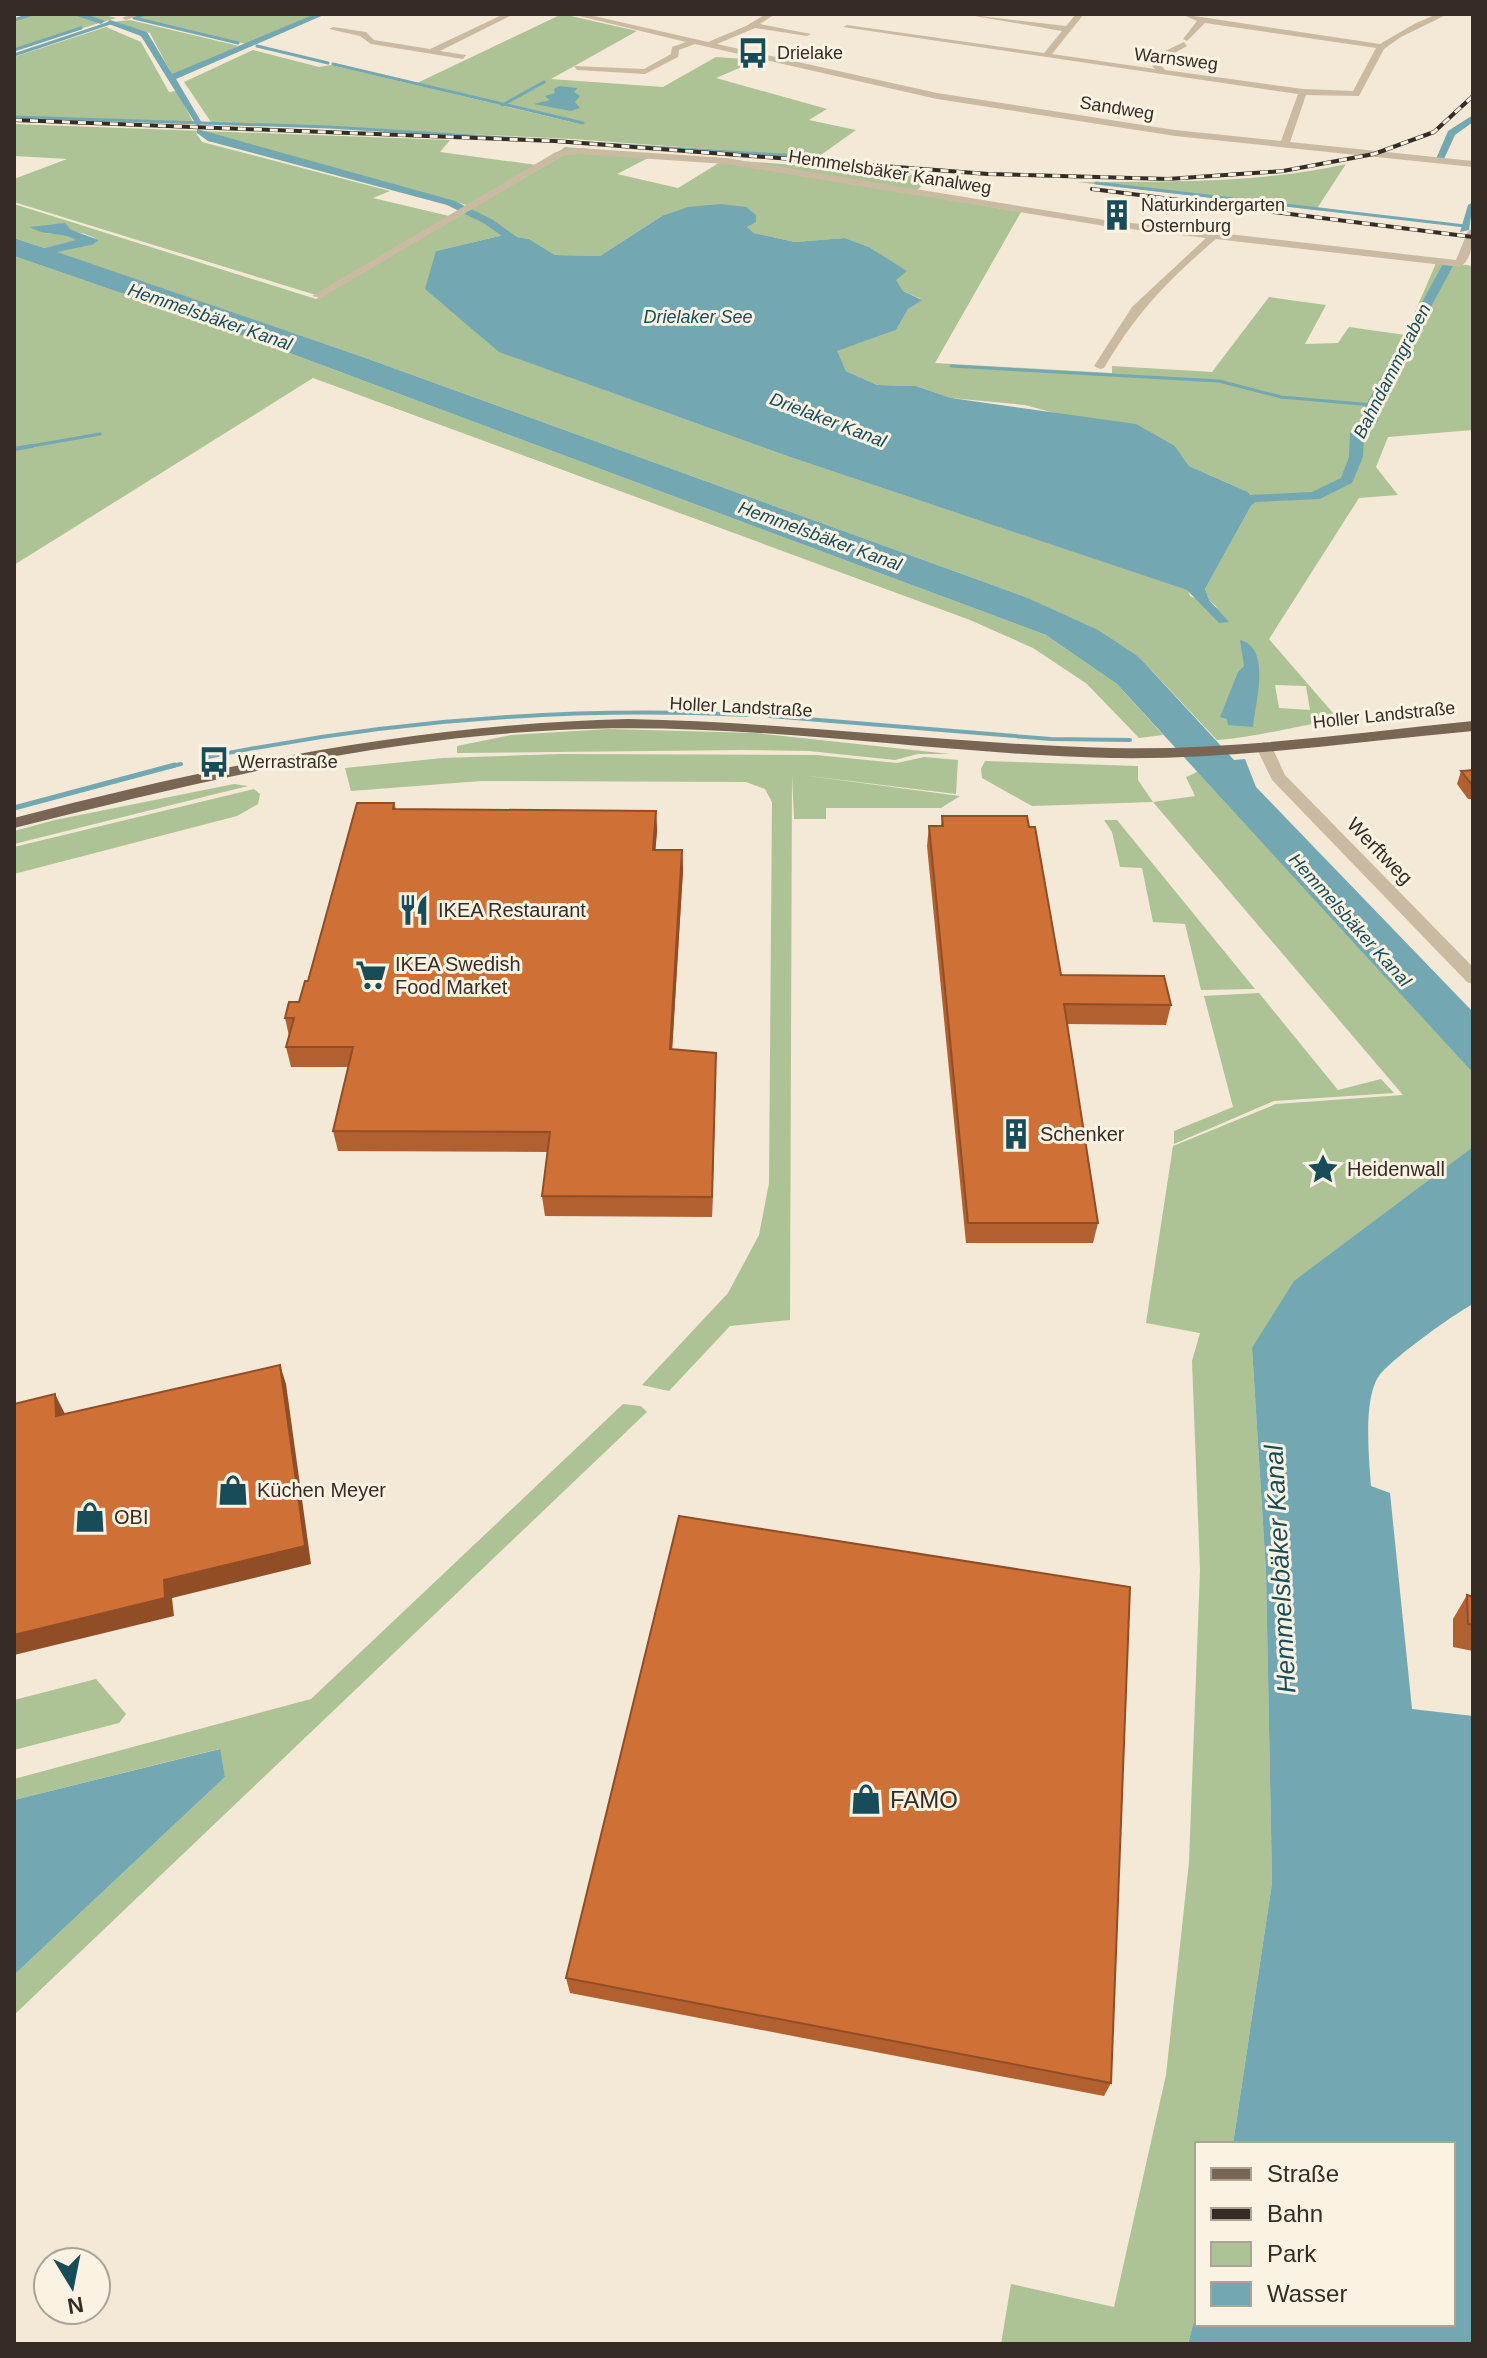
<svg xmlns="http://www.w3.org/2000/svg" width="1487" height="2358" font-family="Helvetica,sans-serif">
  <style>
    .green { fill: #adc295; fill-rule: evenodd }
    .water { fill: #73a7b2 }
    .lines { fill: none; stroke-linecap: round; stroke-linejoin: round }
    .stream-far2 { stroke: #73a7b2; stroke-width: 3 }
    .stream-far1 { stroke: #73a7b2; stroke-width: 4 }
    .stream { stroke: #73a7b2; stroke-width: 5 }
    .canal { fill: #73a7b2; fill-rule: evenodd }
    .minor { fill: #cbbaa2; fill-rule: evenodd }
    .major { fill: #786554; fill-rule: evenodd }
    .rail-casing { stroke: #352c25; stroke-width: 4 }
    .rail { stroke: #faf2e2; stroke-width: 3; stroke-dasharray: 8; stroke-linecap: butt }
    .wall { fill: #b2602f }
    .shaded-wall { fill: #914e26 }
    .building { fill: #cf7037; stroke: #914e26; stroke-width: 2 }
    .labels { text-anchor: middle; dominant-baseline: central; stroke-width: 6; stroke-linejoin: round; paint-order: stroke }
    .far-poi-label { font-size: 18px; fill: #352c25; stroke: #faf2e2; text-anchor: start }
    .far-street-label { font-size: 18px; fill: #352c25; stroke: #faf2e2 }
    .far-water-label { font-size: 18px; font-style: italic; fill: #184c59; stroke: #faf2e2 }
    .street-label { font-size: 20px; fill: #352c25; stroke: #faf2e2 }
    .poi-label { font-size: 20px; fill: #352c25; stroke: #faf2e2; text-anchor: start }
    .near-poi-label { font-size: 24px; fill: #352c25; stroke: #faf2e2; text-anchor: start }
    .near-water-label { font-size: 26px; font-style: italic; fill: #184c59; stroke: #faf2e2 }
  </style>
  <rect width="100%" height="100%" fill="#f3e9d6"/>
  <path class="green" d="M35 14H101L116 18 14 49V20Z
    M147 14H320L246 44 136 18Z
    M562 14 637 31 551 79 663 87 716 57 758 60 716 78 827 109 809 120 856 130 818 157 572 139 211 122 184 82 253 50 319 67 331 65 593 127 504 105 547 80 501 104 415 84Z
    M130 20 239 46 172 75 150 33 113 22Z
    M106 27 141 42 169 92 177 91 193 122 14 116V57Z
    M14 124 450 140 440 152 537 165 467 205 196 133 202 142 390 191 373 198 449 216 316 295 14 202V179L67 159 14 156Z
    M565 147 933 176 916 191 737 160 558 152Z
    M567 153 650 157 617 174 678 188 722 161 1021 212 935 363 1112 373V366L1212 372 1269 297 1326 305 1305 344 1338 343 1349 327 1405 335 1437 261 1473 266V430L1388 437 1376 467 1398 495 1359 498 1269 639 1339 720C1298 725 1259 737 1217 740L1139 657 1023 596 360 356 55 252 92 245 99 240C80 229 64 231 42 234L62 233 78 240 44 248 14 238V204L316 299ZM662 216 747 227 754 233 795 242 845 238 869 247 906 271 895 280 903 291 921 299 908 309 896 330 836 351 846 371 877 385 916 386 951 398 1025 405 1175 446 1189 466 1248 492 1253 497 1251 506 1205 589 1209 600 1218 608 1190 596 1188 590 787 456 500 352 436 251 504 235 529 239 555 255 600 256ZM1275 685 1306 686 1310 710 1279 708Z
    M1346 164 1316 210 1077 182C1167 181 1257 184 1346 164Z
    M14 256 225 329 1046 635 1117 684 1163 735 1139 738 1087 684 1033 648 970 620 313 378 14 565Z
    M608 729 756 733 950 754H918L895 760 809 751 743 750 457 753V746L511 735Z
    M561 754 816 755 897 763 924 757 958 760 956 794 801 775 960 796 941 808H826V819H794L792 775 790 1320 730 1326 669 1391 642 1385 728 1293 759 1235 769 1183 772 802 765 789 746 782 481 781 351 791 345 768 443 758Z
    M985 761 1138 766V780L1153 802 1195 796 1186 777 1199 771 1473 1073V1147L1252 1348 1266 1572 1272 1883 1233 2144H1197V2309L1188 2344H1001L1011 2284 1114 2307 1166 2075 1189 1862 1200 1570 1192 1361 1200 1333 1146 1323 1173 1146 1276 1104 1403 1095 1153 802 1032 806 982 778 981 769Z
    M234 784 248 786 14 844V831L55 820Z
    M254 789 260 794 258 804 237 816 14 874V847Z
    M1104 820H1117L1255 989 1201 990 1185 924 1153 922 1142 868 1120 867 1112 832Z
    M1259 993 1338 1090 1381 1079 1394 1093 1274 1101 1174 1144V1131L1233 1107 1204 996Z
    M623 1404 641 1406 647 1412 14 2015V1975L225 1777 219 1749 14 1800V1779L311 1699Z
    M96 1679 126 1714 119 1723 14 1750V1700Z"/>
  <path class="water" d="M559 86 578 88 574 92 580 96 575 102 580 108 571 111 534 104 550 100 545 96 555 93 554 89Z
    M721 204 746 207 756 215V222L747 227 754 233 795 242 845 238 869 247 907 271 896 280 903 291 922 300 908 309 896 330 837 351 846 371 877 385 916 386 951 398 1136 424 1175 446 1189 466 1248 492 1253 498 1251 506 1205 589 1209 600 1229 622 1219 623 1187 590 787 456 499 352 425 289 436 251 504 235 529 239 555 255 600 256 662 216 688 207Z
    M65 223 71 230 99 240 92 245 57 252 360 356 1023 596 1098 630 1139 657 1234 760 1245 759 1256 787 1473 1012V1073L1117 684 1046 635 225 329 14 256V238L44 248 76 240C61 231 46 237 30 227Z
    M1240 640C1272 648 1255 703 1253 727L1228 725 1227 719 1220 717 1238 672 1244 666Z
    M1473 1147V1304C1454 1314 1391 1359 1379 1376 1363 1398 1369 1460 1371 1486L1390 1493 1412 1709 1473 1716V2344H1188L1197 2309V2324H1453V2144H1233L1272 1883 1266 1572 1252 1348 1294 1281Z
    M220 1749 225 1777 14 1975V1800Z"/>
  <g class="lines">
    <path class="stream-far2" d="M145 14 134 18 238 43
      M14 20 33 14
      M257 46 328 63
      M14 50 81 28
      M14 55 110 23
      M333 64 583 123
      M502 105 544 82
      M14 117 329 127 813 157
      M1096 183 1465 226
      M951 366 1219 381 1281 397 1372 405
      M20 448 100 434"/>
    <path class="stream-far1" d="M14 449 32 446
      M770 716 1051 739 1130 740
      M203 758C384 721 563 706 748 715
      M168 767 181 764"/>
    <path class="stream" d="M14 808 175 765"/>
    <path class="canal" d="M71 14H85L105 21 101 24Z
      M315 14H326L176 79 202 123 197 126 141 36 106 23 110 20 147 32 172 74Z
      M1473 115V122L1455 135 1444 159H1436L1448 131Z
      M197 129 455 201 493 220 535 250 525 252 485 224 447 205 208 141 197 133Z
      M1473 202 1469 230 1460 232 1468 205Z
      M1444 262 1454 264 1378 405V421L1364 434 1363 457 1352 483 1320 499 1256 502 1233 517H1223V511L1248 495 1312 492 1341 478 1349 457 1350 433 1364 420 1366 405Z"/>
    <path class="minor" d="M131 14H143L126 20 122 18Z
      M504 14H514L440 51 466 55 463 59 371 44 360 36 329 29 333 27 366 32 374 40 430 49Z
      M571 14H585L708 42 746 26 766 14H775L760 24 811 34 807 36 755 28 717 44 937 93 1175 130 1281 141 1298 94 843 27 847 25 1044 53 1062 31 963 14 1066 26 1076 14H1084L1052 54 1155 69 1152 66 1163 52 1184 42 1187 46 1169 56 1161 65 1165 70 1303 89 1353 91 1376 48 1205 23 1187 41 1183 39 1197 21 1181 14 1380 44 1414 24 1437 14H1448L1401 37 1384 49 1359 96 1306 95 1290 142 1473 161V167L1175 136 937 99 695 44 679 50 678 57 645 74 577 70 574 66 644 69 671 54 672 47 686 42Z
      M578 148 726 158 1105 220 1456 260 1468 231 1473 228C1473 241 1472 260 1460 267L1216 239C1167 281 1137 312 1104 368L1100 369 1094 366 1132 307 1206 238 1105 226 726 164 578 154 562 156 321 298 312 296 556 152Z
      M1264 742 1272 747 1285 775 1473 967V984L1467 982 1272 780 1256 747Z"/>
    <path class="major" d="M628 719C790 722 950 744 1111 748 1232 751 1353 733 1473 721V731C1353 742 1233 760 1112 758 927 754 744 720 559 730 373 739 194 783 14 828V818C217 765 418 724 628 719Z"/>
    <defs>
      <path id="rail" d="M14 120 555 141 988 174 1168 179 1283 171 1374 154 1434 132 1473 96
        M1092 189 1473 237"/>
    </defs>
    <use href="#rail" class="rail-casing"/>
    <use href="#rail" class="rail"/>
  </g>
  <path class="wall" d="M1473 770V799H1468L1457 784 1461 771Z
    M394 803 396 809 656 811 657 831 655 850H682L683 870 672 1049 716 1053 712 1217 545 1216 542 1196 548 1152 338 1151 333 1131 348 1067H291L286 1047 289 1036 285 1018 299 1002Z
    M942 816 1061 975 1171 1005 1166 1025 1067 1024 1098 1223 1093 1243H966L927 846 929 826H941Z
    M1467 1595 1473 1597V1651L1453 1647V1619Z
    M566 1978 1111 2083 1104 2096 570 1993Z"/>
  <path class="shaded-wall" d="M656 811 657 831 654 869 653 850Z
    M682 850 683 870 671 1069 670 1049Z
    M716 1053V1073L712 1217V1197Z
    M280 1365 286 1384 311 1564 172 1598 174 1616 14 1655V1635L164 1580Z
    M55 1394 65 1414 56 1416Z"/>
  <path class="building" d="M1473 770V786L1461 771Z
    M357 803H394L393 809 656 811 653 850H682L670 1049 716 1053 712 1197 542 1196 550 1132 333 1131 353 1047H286L294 1018H285L289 1002H299L305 981H308Z
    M942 816H1027L1029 827H1035L1061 975 1164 976 1171 1005 1064 1004 1098 1223H968L929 826H943Z
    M280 1365 305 1546 164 1580 165 1598 14 1635V1404L55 1394 56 1416Z
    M679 1516 1130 1587 1111 2083 566 1978Z
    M1467 1595 1473 1597V1625L1468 1624Z"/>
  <defs>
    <symbol id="bus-bare" viewBox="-9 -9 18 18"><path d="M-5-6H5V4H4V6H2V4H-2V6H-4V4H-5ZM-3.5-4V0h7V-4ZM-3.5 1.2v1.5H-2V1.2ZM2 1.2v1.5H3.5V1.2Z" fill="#184c59" stroke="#faf2e2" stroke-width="2.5" paint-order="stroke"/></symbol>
    <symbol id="building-bare" viewBox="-9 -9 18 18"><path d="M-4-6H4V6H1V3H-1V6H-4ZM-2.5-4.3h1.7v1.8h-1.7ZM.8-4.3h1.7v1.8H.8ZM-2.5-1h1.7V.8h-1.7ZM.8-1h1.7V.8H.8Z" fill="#184c59" stroke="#faf2e2" stroke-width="2.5" paint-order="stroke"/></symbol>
    <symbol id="restaurant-bare" viewBox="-9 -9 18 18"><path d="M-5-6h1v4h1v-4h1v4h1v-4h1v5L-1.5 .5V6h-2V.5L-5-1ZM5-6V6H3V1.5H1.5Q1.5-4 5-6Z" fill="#184c59" stroke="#faf2e2" stroke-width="2.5" paint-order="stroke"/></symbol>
    <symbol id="supermarket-bare" viewBox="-9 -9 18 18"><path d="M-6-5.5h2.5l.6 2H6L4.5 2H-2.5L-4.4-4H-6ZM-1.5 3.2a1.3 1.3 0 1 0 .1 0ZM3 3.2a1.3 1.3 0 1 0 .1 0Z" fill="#184c59" stroke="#faf2e2" stroke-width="2.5" paint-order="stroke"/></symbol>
    <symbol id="sight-bare" viewBox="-9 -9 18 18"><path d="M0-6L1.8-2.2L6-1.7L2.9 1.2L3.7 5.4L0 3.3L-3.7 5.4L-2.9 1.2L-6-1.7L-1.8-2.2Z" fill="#184c59" stroke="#faf2e2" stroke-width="2.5" paint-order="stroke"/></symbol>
    <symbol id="shop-bare" viewBox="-9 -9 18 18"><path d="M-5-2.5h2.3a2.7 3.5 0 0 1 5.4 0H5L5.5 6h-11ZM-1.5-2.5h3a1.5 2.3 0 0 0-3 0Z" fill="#184c59" stroke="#faf2e2" stroke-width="2.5" paint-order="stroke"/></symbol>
  </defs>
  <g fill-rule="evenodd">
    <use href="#bus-bare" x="731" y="31" width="44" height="44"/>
    <use href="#building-bare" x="1095" y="193" width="44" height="44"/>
    <use href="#bus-bare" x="192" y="740" width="44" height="44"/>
    <use href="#restaurant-bare" x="392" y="888" width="44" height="44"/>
    <use href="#supermarket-bare" x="349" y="953" width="44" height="44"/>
    <use href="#building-bare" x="994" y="1112" width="44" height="44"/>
    <use href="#sight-bare" x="1301" y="1147" width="44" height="44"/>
    <use href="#shop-bare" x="211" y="1468" width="44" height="44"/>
    <use href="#shop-bare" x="68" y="1495" width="44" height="44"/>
    <use href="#shop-bare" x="844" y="1777" width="44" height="44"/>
  </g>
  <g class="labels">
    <g class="far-poi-label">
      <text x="777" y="53">Drielake</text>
      <text x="1141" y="205">Naturkindergarten<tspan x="1141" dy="21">Osternburg</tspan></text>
      <text x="238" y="762">Werrastraße</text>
    </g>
    <g class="far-street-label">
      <text transform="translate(1176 59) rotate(7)">Warnsweg</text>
      <text transform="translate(1117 108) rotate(9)">Sandweg</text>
      <text transform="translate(890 172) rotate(9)">Hemmelsbäker Kanalweg</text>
      <text transform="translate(741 707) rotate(3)">Holler Landstraße</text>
      <text transform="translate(1384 715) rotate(-6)">Holler Landstraße</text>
    </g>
    <g class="far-water-label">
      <text transform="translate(210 317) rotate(19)">Hemmelsbäker Kanal</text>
      <text x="698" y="317">Drielaker See</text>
      <text transform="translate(1392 371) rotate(-63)">Bahndammgraben</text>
      <text transform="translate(828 420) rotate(21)">Drielaker Kanal</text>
      <text transform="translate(820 536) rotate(20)">Hemmelsbäker Kanal</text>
      <text transform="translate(1350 920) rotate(48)">Hemmelsbäker Kanal</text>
    </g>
    <g class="street-label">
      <text transform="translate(1380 851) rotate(46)">Werftweg</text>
    </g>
    <g class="poi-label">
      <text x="438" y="910">IKEA Restaurant</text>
      <text x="395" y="964">IKEA Swedish<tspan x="395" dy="23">Food Market</tspan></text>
      <text x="1040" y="1134">Schenker</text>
      <text x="1347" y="1169">Heidenwall</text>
      <text x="257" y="1490">Küchen Meyer</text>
      <text x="114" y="1517">OBI</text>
    </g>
    <g class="near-poi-label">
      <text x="890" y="1799">FAMO</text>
    </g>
    <g class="near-water-label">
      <text transform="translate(1280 1569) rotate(-93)">Hemmelsbäker Kanal</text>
    </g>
  </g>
  <rect width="1487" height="2358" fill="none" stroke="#352c25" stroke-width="32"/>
  <rect x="1195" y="2142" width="260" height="184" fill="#faf2e2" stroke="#aba396" stroke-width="2"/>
  <rect x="1211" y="2168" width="40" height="12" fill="#786554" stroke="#aba396" stroke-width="2"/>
  <text x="1267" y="2182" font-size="24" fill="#352c25">Straße</text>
  <rect x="1211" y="2208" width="40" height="12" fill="#352c25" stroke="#aba396" stroke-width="2"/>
  <text x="1267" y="2222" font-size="24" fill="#352c25">Bahn</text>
  <rect x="1211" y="2242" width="40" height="24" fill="#adc295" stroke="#aba396" stroke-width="2"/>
  <text x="1267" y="2262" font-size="24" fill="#352c25">Park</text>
  <rect x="1211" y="2282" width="40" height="24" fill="#73a7b2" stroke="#aba396" stroke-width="2"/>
  <text x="1267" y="2302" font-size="24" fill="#352c25">Wasser</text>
  <g transform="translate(72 2286) rotate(170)"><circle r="38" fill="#faf2e2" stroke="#aba396" stroke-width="2"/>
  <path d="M0-6L14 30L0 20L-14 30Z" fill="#184c59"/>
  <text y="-12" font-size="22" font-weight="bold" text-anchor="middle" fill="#352c25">N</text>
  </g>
</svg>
